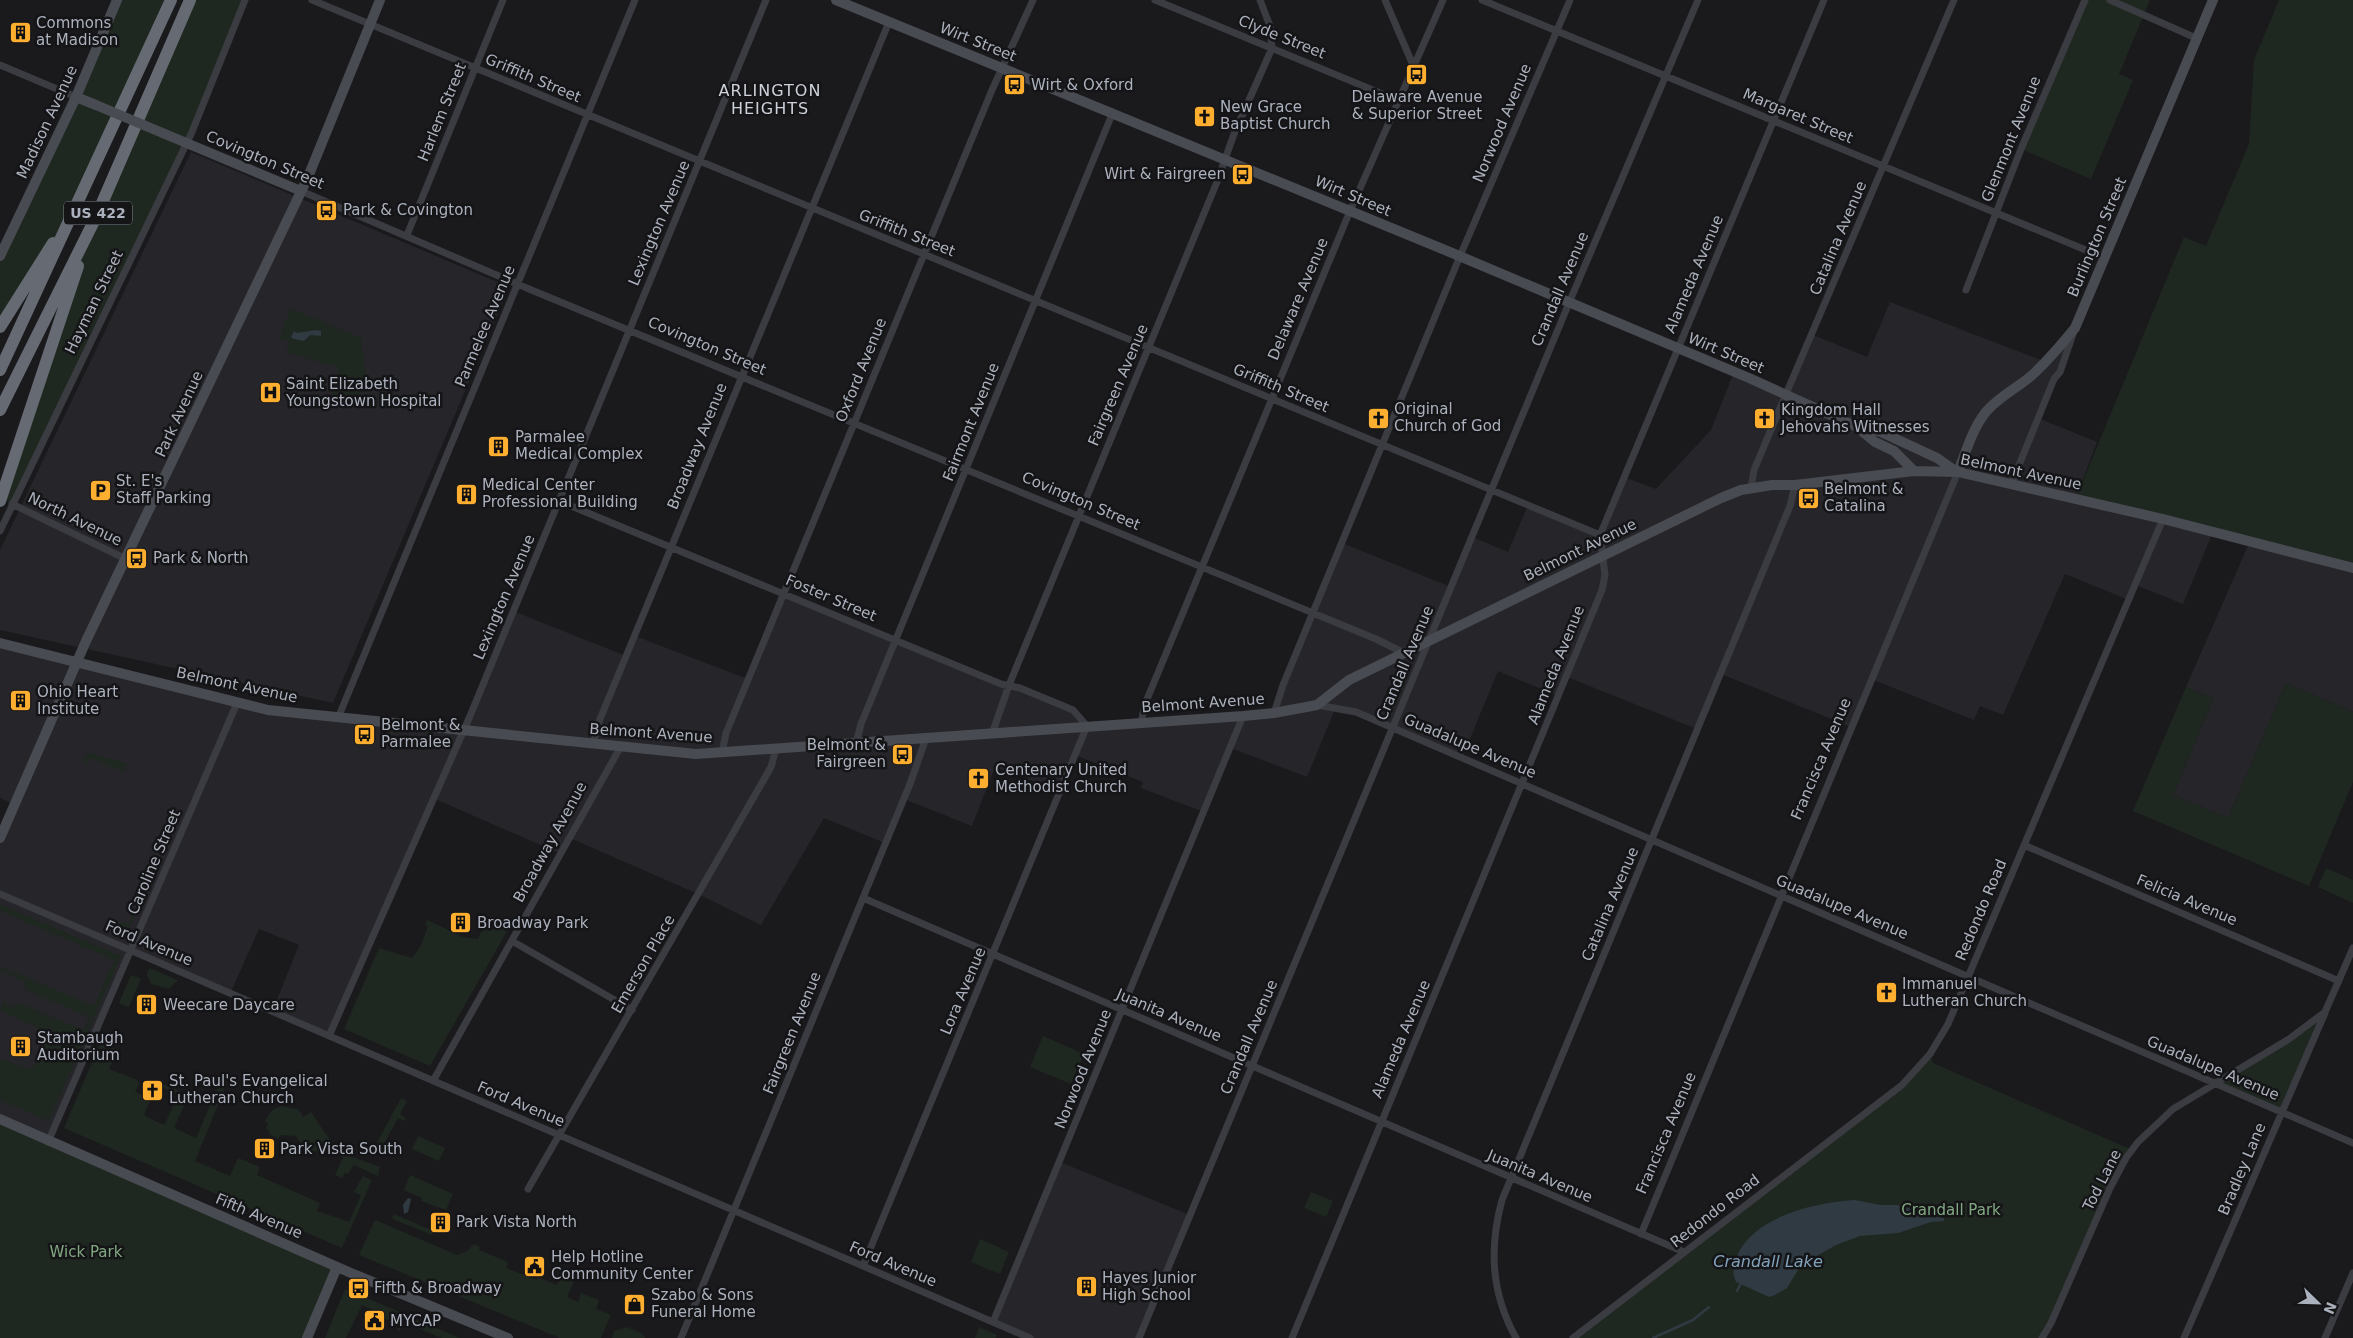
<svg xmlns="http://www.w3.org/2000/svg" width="2353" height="1338" font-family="'DejaVu Sans',sans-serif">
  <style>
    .built { fill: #26262a }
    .green { fill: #1f2820 }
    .water { fill: #2f3a42 }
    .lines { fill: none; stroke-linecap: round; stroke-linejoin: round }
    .stream { stroke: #2f3a42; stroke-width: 2.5 }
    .street { stroke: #3b3c42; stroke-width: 7 }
    .secondary { stroke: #494b52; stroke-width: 10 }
    .highway { stroke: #666b73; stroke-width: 12 }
    .secondary-bridge { stroke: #494b52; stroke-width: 10 }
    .labels { text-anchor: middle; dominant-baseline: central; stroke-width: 5; stroke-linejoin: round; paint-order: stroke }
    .shield { fill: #151518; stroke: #7f838c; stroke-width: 1 }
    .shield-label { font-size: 14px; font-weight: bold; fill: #acb2bd }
    .poi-label { font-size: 15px; fill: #acb2bd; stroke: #151518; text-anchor: start }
    .street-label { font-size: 15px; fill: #acb2bd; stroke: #151518 }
    .park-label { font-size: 15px; fill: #82a982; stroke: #151518 }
    .neighbourhood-label { font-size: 16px; letter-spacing: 1px; fill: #cdd1d9; stroke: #151518 }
    .water-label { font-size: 16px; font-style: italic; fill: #81a2ba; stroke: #151518 }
  </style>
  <rect width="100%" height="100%" fill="#1a1a1d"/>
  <path class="built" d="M191 152 509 287 333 703 0 630V550Z
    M1890 302 2046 362 2075 328 2038 418 2097 442 2075 500 2213 532 2183 604 2136 585 2129 600 2065 574 2003 715 1980 706 1974 720 1871 679 1851 727 1721 674 1697 729 1567 677 1558 696 1498 671 1462 758 1336 707 1307 777 1231 748 1204 812 1141 788 1143 782 1075 755 1060 791 995 767 972 826 904 799 885 843 824 818 761 925 698 894 570 838 561 854 433 798 329 1036 272 1012 299 945 259 929 230 994 130 951 48 1142 0 1119V838L15 805 0 798V643L237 703 463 730 513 611 626 656 635 636 748 679 784 594 1073 710 1087 726 1273 713 1342 543 1451 587 1472 537 1508 552 1528 505 1600 535 1624 477 1656 489 1711 430 1734 372 1786 394 1811 334 1867 357Z
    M2250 541 2353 568V712L2286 683 2228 818 2173 795 2213 699 2186 687Z
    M1060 1162 1190 1215 1139 1338H1030L993 1322Z"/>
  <path class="green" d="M117 0H171L82 196 0 327V256Z
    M193 0H245L192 132 12 504 2 496 96 217Z
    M2085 0H2150L2119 74 2133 80 2091 179 2021 149Z
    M2279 0H2353V568L2075 500 2184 237 2206 246 2249 144 2254 60Z
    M291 308 361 338 368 390 345 400 337 398 335 401 330 400 339 367 286 353 289 342 279 339Z
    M2286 683 2353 712V782L2309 886 2133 811 2186 687 2213 699 2173 795 2228 818Z
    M87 752 128 764 124 772 91 758 89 763 83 761Z
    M2326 868 2353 880V903L2318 887Z
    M148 878 151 879 127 934 117 930 121 922 128 925Z
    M0 904 121 956 49 1121 0 1100V1058L27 1069 29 1066 33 1068 47 1037 44 1035 45 1031 0 1010 3 1002 13 1007 16 1002 83 1030 89 1017 22 988 25 982 0 971V966L94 1006 114 960 0 911Z
    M492 915 510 926 430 1066 344 1029 379 948 412 958 420 947 428 926 425 925 427 920 463 937 478 939 482 929 485 931Z
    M149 968 178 980 169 989 151 984 147 975Z
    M131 975 141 979 129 1007 119 1003Z
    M2325 1012 2281 1113 2214 1084Z
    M105 1032 113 1035 108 1046 118 1050 109 1069 137 1080 139 1084 135 1092 151 1098 144 1115 161 1124H165L178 1094 157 1085 154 1086 156 1081 184 1093 187 1099 174 1128 196 1138 221 1080 227 1083 195 1161 230 1176 238 1158 260 1167 257 1175 320 1203 317 1211 349 1222 361 1195 354 1192 363 1176 372 1180 342 1248 64 1128Z
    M1043 1036 1084 1054 1071 1084 1030 1067Z
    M1930 1055 1933 1063 2132 1150 2126 1158 2042 1338H1573L1902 1085Z
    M401 1098 407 1101 400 1114 406 1119 404 1121 398 1118 379 1153 384 1157 365 1150 366 1148 373 1150Z
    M282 1106 299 1110 303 1117 311 1112C317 1120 326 1137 334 1142 320 1156 306 1155 296 1136L282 1135 278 1138 269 1134 270 1131 266 1129 268 1123 265 1121 272 1110Z
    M0 1119 337 1267 307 1338H0Z
    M418 1136 445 1148 439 1161 412 1149Z
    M341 1153 380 1167 378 1176 354 1165 348 1174 345 1173 342 1178 335 1175 343 1158 340 1155Z
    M410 1175 453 1194 446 1210 421 1201 422 1198 404 1190Z
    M1311 1192 1333 1201 1326 1217 1304 1208Z
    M394 1214 434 1231 432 1235 395 1220 392 1218Z
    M375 1220 457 1255 467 1251 474 1244 480 1247 479 1250 508 1262 506 1268 537 1280V1277L557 1285 564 1269 577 1275 567 1297 578 1302 581 1293 599 1300 596 1309 611 1315 601 1338H560L359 1255Z
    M980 1239 1009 1252 1000 1274 971 1262Z
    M345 1289 407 1315 400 1331 397 1329 398 1326 395 1324 396 1322 371 1315 373 1310 362 1305 346 1338H325Z
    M415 1319 460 1338H442L412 1326Z
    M627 1327 643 1334 645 1338H612L614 1331Z
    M979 1327 997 1335 996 1338H975Z"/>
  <path class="water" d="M316 330 321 331V336L310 335 304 341 294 339 291 337 294 331 297 333Z
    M408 1198 411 1199 408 1212 404 1214 403 1205Z
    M1855 1200 1880 1205H1897L1944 1218V1221L1931 1222 1898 1233 1860 1236 1836 1245 1801 1265 1787 1288 1775 1295 1769 1297 1736 1282C1731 1271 1734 1261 1739 1252 1757 1216 1817 1202 1855 1200Z"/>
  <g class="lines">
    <path class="stream" d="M1737 1291 1740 1285
      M1653 1338 1693 1320 1709 1307"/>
    <path class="street" d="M312 0 1600 535
      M1155 0 1397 100
      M1385 0 1413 65
      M1482 0 2105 258
      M2110 0 2196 38
      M0 65 76 97
      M301 191 529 289 1376 639 1404 653
      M407 235 503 0
      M1966 290 2021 149 2085 0
      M2011 485 2054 379 2060 372 2074 331
      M1751 488 1754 470 1786 394 1954 0
      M559 501 1001 684 1020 688 1073 710 1087 726 863 1266
      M12 504 126 559
      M0 531 192 132 245 0
      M1317 705 1356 712 2353 1143
      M1274 713 1283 685 1460 256 1570 0
      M338 718 635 0
      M1141 723 1145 704 1350 211 1443 0
      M992 734 1009 685 1217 182 1234 134 1272 48 1270 26 1260 0
      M856 743 861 724 1113 112
      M593 744 600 719 889 22
      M722 753 726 733 992 90 1033 0
      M2024 845 2339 981
      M0 894 1030 1338
      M863 898 1684 1252
      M512 941 632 1010
      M329 1036 470 716 766 0
      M433 1081 620 748
      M48 1142 237 703
      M528 1189 771 767 776 749
      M1641 1234 1958 472
      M993 1322 1243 716
      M681 1338 910 784 926 738
      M1139 1338 1569 303 1698 0
      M1292 1338 1602 590 1605 575 1600 535 1824 0
      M1516 1338C1491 1293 1489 1248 1502 1200L1790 506 1795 485
      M1573 1338 1902 1085 1930 1054 1948 1024 2163 519
      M2042 1338 2051 1323 2110 1188 2126 1158 2138 1142 2173 1109 2289 1039 2325 1012 2353 948
      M2184 1338 2325 1013
      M2325 1338 2353 1273"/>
    <path class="secondary" d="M836 0 1457 255 1749 378 1855 426 1881 432 1937 458 1957 472
      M76 97 96 105
      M165 134 301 191
      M0 256 76 97 117 0
      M1858 428 1875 442 1894 451 1914 471
      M1958 472C1966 452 1972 430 1985 413 1998 397 2016 389 2031 376 2047 362 2061 345 2075 328L2213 0
      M0 643 268 710 696 754 1243 716 1274 713 1317 705 1349 680 1721 498 1741 490 1772 485H1795L1914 471 1958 472 2163 519 2353 568
      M0 838 86 641 308 177 380 0
      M0 1119 351 1273 508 1338
      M307 1338 337 1267"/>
    <path class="highway" d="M0 327 53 243
      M0 370 171 0
      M0 410 96 217 190 0
      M0 501 78 266"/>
    <path class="secondary-bridge" d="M96 105 165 134"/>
  </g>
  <defs>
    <symbol id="building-square" viewBox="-11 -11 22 22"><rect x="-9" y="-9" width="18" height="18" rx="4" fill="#ffaf30" stroke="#151518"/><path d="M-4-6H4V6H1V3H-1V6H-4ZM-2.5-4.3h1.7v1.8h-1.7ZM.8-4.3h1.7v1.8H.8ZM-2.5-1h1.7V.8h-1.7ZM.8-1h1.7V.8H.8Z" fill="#111"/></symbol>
    <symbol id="bus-square" viewBox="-11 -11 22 22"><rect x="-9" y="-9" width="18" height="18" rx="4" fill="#ffaf30" stroke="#151518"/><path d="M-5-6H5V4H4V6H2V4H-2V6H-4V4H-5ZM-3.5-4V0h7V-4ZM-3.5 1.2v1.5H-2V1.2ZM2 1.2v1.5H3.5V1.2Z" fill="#111"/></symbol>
    <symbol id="church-square" viewBox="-11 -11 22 22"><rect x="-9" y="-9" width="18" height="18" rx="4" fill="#ffaf30" stroke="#151518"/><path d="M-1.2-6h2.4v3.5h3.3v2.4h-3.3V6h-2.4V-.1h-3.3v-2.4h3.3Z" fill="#111"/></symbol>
    <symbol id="hospital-square" viewBox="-11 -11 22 22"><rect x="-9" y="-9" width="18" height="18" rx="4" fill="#ffaf30" stroke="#151518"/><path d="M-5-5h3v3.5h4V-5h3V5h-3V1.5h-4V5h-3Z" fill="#111"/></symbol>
    <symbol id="parking-square" viewBox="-11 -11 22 22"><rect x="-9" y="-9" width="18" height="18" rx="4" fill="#ffaf30" stroke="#151518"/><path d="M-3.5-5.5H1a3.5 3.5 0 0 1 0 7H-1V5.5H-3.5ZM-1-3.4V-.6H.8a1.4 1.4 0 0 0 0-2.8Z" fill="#111"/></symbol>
    <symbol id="civic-square" viewBox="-11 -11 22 22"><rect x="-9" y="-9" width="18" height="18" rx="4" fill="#ffaf30" stroke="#151518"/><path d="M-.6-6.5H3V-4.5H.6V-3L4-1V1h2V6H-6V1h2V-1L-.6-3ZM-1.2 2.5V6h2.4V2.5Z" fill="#111"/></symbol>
    <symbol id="shop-square" viewBox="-11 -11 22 22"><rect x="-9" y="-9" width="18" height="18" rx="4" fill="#ffaf30" stroke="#151518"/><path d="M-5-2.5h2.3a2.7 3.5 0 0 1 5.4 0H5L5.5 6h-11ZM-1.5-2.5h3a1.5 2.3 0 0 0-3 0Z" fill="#111"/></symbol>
  </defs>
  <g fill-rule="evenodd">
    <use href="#building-square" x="8" y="20" width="25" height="25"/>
    <use href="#bus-square" x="1404" y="62" width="25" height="25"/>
    <use href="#bus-square" x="1002" y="72" width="25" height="25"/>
    <use href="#church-square" x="1192" y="104" width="25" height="25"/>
    <use href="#bus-square" x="1230" y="162" width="25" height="25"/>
    <use href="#bus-square" x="314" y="198" width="25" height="25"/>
    <use href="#hospital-square" x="258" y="380" width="25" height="25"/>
    <use href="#church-square" x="1366" y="406" width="25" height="25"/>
    <use href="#church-square" x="1752" y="406" width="25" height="25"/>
    <use href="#building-square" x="486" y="434" width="25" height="25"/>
    <use href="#parking-square" x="88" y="478" width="25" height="25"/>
    <use href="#building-square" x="454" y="482" width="25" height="25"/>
    <use href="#bus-square" x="1796" y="486" width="25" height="25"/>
    <use href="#bus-square" x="124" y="546" width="25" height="25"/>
    <use href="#building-square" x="8" y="688" width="25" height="25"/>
    <use href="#bus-square" x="352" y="722" width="25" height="25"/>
    <use href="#bus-square" x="890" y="742" width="25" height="25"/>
    <use href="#church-square" x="966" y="766" width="25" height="25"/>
    <use href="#building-square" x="448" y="910" width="25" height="25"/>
    <use href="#church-square" x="1874" y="980" width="25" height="25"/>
    <use href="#building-square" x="134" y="992" width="25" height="25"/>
    <use href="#building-square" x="8" y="1034" width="25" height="25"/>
    <use href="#church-square" x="140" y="1078" width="25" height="25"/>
    <use href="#building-square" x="252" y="1136" width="25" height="25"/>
    <use href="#building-square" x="428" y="1210" width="25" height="25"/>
    <use href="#civic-square" x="522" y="1254" width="25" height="25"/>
    <use href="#building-square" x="1074" y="1274" width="25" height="25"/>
    <use href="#bus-square" x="346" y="1276" width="25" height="25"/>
    <use href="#shop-square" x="622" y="1292" width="25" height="25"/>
    <use href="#civic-square" x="362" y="1308" width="25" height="25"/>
  </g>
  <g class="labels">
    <rect class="shield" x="64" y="201.5" width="68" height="23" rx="4"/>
    <g class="shield-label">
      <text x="98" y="213">US 422</text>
    </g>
    <g class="poi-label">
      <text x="36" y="23">Commons<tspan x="36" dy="17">at Madison</tspan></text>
      <text x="1031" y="85">Wirt &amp; Oxford</text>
      <text x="1417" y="97" text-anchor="middle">Delaware Avenue<tspan x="1417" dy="17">&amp; Superior Street</tspan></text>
      <text x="1220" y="107">New Grace<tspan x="1220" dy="17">Baptist Church</tspan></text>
      <text x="1226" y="174" text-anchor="end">Wirt &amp; Fairgreen</text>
      <text x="343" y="210">Park &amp; Covington</text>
      <text x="286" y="384">Saint Elizabeth<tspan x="286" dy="17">Youngstown Hospital</tspan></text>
      <text x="1394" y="409">Original<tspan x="1394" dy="17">Church of God</tspan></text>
      <text x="1781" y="410">Kingdom Hall<tspan x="1781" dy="17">Jehovahs Witnesses</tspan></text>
      <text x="515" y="437">Parmalee<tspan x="515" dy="17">Medical Complex</tspan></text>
      <text x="116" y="481">St. E's<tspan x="116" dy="17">Staff Parking</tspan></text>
      <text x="482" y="485">Medical Center<tspan x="482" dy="17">Professional Building</tspan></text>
      <text x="1824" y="489">Belmont &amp;<tspan x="1824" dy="17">Catalina</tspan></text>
      <text x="153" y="558">Park &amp; North</text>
      <text x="37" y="692">Ohio Heart<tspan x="37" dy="17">Institute</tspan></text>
      <text x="381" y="725">Belmont &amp;<tspan x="381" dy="17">Parmalee</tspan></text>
      <text x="886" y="745" text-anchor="end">Belmont &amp;<tspan x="886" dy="17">Fairgreen</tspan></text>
      <text x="995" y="770">Centenary United<tspan x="995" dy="17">Methodist Church</tspan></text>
      <text x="477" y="923">Broadway Park</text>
      <text x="1902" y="984">Immanuel<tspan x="1902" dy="17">Lutheran Church</tspan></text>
      <text x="163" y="1005">Weecare Daycare</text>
      <text x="37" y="1038">Stambaugh<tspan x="37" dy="17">Auditorium</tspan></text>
      <text x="169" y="1081">St. Paul's Evangelical<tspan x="169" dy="17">Lutheran Church</tspan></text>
      <text x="280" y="1149">Park Vista South</text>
      <text x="456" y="1222">Park Vista North</text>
      <text x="551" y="1257">Help Hotline<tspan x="551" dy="17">Community Center</tspan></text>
      <text x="1102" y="1278">Hayes Junior<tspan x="1102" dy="17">High School</tspan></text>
      <text x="374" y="1288">Fifth &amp; Broadway</text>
      <text x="651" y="1295">Szabo &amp; Sons<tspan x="651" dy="17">Funeral Home</tspan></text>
      <text x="390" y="1321">MYCAP</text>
    </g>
    <g class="street-label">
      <text transform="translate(1282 37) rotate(22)">Clyde Street</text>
      <text transform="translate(978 42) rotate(22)">Wirt Street</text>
      <text transform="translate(533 78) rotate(23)">Griffith Street</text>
      <text transform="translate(442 112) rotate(-68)">Harlem Street</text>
      <text transform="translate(1798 116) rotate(23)">Margaret Street</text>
      <text transform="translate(47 122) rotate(-65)">Madison Avenue</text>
      <text transform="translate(1502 123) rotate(-67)">Norwood Avenue</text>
      <text transform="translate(2011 139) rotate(-68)">Glenmont Avenue</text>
      <text transform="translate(265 160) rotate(23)">Covington Street</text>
      <text transform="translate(1353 196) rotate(23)">Wirt Street</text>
      <text transform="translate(659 223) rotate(-67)">Lexington Avenue</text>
      <text transform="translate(907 233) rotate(22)">Griffith Street</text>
      <text transform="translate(2097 237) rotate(-67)">Burlington Street</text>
      <text transform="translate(1838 238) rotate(-67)">Catalina Avenue</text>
      <text transform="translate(1694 274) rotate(-67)">Alameda Avenue</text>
      <text transform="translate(1560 289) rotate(-67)">Crandall Avenue</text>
      <text transform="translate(1298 299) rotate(-67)">Delaware Avenue</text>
      <text transform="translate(94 302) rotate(-64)">Hayman Street</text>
      <text transform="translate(485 326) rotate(-67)">Parmelee Avenue</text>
      <text transform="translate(707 346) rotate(23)">Covington Street</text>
      <text transform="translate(1726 353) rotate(23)">Wirt Street</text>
      <text transform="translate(861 370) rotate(-68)">Oxford Avenue</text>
      <text transform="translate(1118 385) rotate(-67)">Fairgreen Avenue</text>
      <text transform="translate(1281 388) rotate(23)">Griffith Street</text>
      <text transform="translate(179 414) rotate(-65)">Park Avenue</text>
      <text transform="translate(971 422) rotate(-68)">Fairmont Avenue</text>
      <text transform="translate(697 446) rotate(-68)">Broadway Avenue</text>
      <text transform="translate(2021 472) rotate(12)">Belmont Avenue</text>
      <text transform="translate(1081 501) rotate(23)">Covington Street</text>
      <text transform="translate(75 519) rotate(26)">North Avenue</text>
      <text transform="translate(1580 550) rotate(-26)">Belmont Avenue</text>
      <text transform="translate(504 597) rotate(-67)">Lexington Avenue</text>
      <text transform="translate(831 598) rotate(23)">Foster Street</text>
      <text transform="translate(1405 663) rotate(-67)">Crandall Avenue</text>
      <text transform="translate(1556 665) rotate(-68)">Alameda Avenue</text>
      <text transform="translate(237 685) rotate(12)">Belmont Avenue</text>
      <text transform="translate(1203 703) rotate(-4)">Belmont Avenue</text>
      <text transform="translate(651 733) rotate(4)">Belmont Avenue</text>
      <text transform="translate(1470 746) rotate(23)">Guadalupe Avenue</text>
      <text transform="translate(1821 759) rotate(-67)">Francisca Avenue</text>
      <text transform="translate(550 842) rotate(-61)">Broadway Avenue</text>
      <text transform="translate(154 862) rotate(-67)">Caroline Street</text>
      <text transform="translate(2187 900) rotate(23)">Felicia Avenue</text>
      <text transform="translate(1610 904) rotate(-67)">Catalina Avenue</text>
      <text transform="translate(1842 907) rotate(23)">Guadalupe Avenue</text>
      <text transform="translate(1981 910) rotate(-67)">Redondo Road</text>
      <text transform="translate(149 943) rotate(23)">Ford Avenue</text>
      <text transform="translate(643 964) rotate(-60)">Emerson Place</text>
      <text transform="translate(963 991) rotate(-67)">Lora Avenue</text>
      <text transform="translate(1169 1015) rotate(23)">Juanita Avenue</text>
      <text transform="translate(792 1033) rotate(-68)">Fairgreen Avenue</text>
      <text transform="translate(1249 1037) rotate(-67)">Crandall Avenue</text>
      <text transform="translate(1401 1039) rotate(-67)">Alameda Avenue</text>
      <text transform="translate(2213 1068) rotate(23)">Guadalupe Avenue</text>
      <text transform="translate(1083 1069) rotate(-68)">Norwood Avenue</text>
      <text transform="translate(521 1104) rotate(23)">Ford Avenue</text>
      <text transform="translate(1666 1133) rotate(-67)">Francisca Avenue</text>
      <text transform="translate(2242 1169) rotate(-67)">Bradley Lane</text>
      <text transform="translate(1540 1176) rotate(23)">Juanita Avenue</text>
      <text transform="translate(2102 1180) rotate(-63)">Tod Lane</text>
      <text transform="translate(1715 1211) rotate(-38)">Redondo Road</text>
      <text transform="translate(259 1216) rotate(23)">Fifth Avenue</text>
      <text transform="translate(893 1264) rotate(23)">Ford Avenue</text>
    </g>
    <g class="park-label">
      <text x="1951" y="1210">Crandall Park</text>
      <text x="86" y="1252">Wick Park</text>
    </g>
    <g class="neighbourhood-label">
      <text x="770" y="90">ARLINGTON<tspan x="770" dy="18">HEIGHTS</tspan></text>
    </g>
    <g class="water-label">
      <text x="1768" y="1261">Crandall Lake</text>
    </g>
  </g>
  <g transform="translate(2318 1303) rotate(113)" stroke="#151518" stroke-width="4" paint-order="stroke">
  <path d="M0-4L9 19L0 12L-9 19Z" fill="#acb2bd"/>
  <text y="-8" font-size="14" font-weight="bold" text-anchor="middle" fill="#acb2bd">N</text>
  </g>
</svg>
